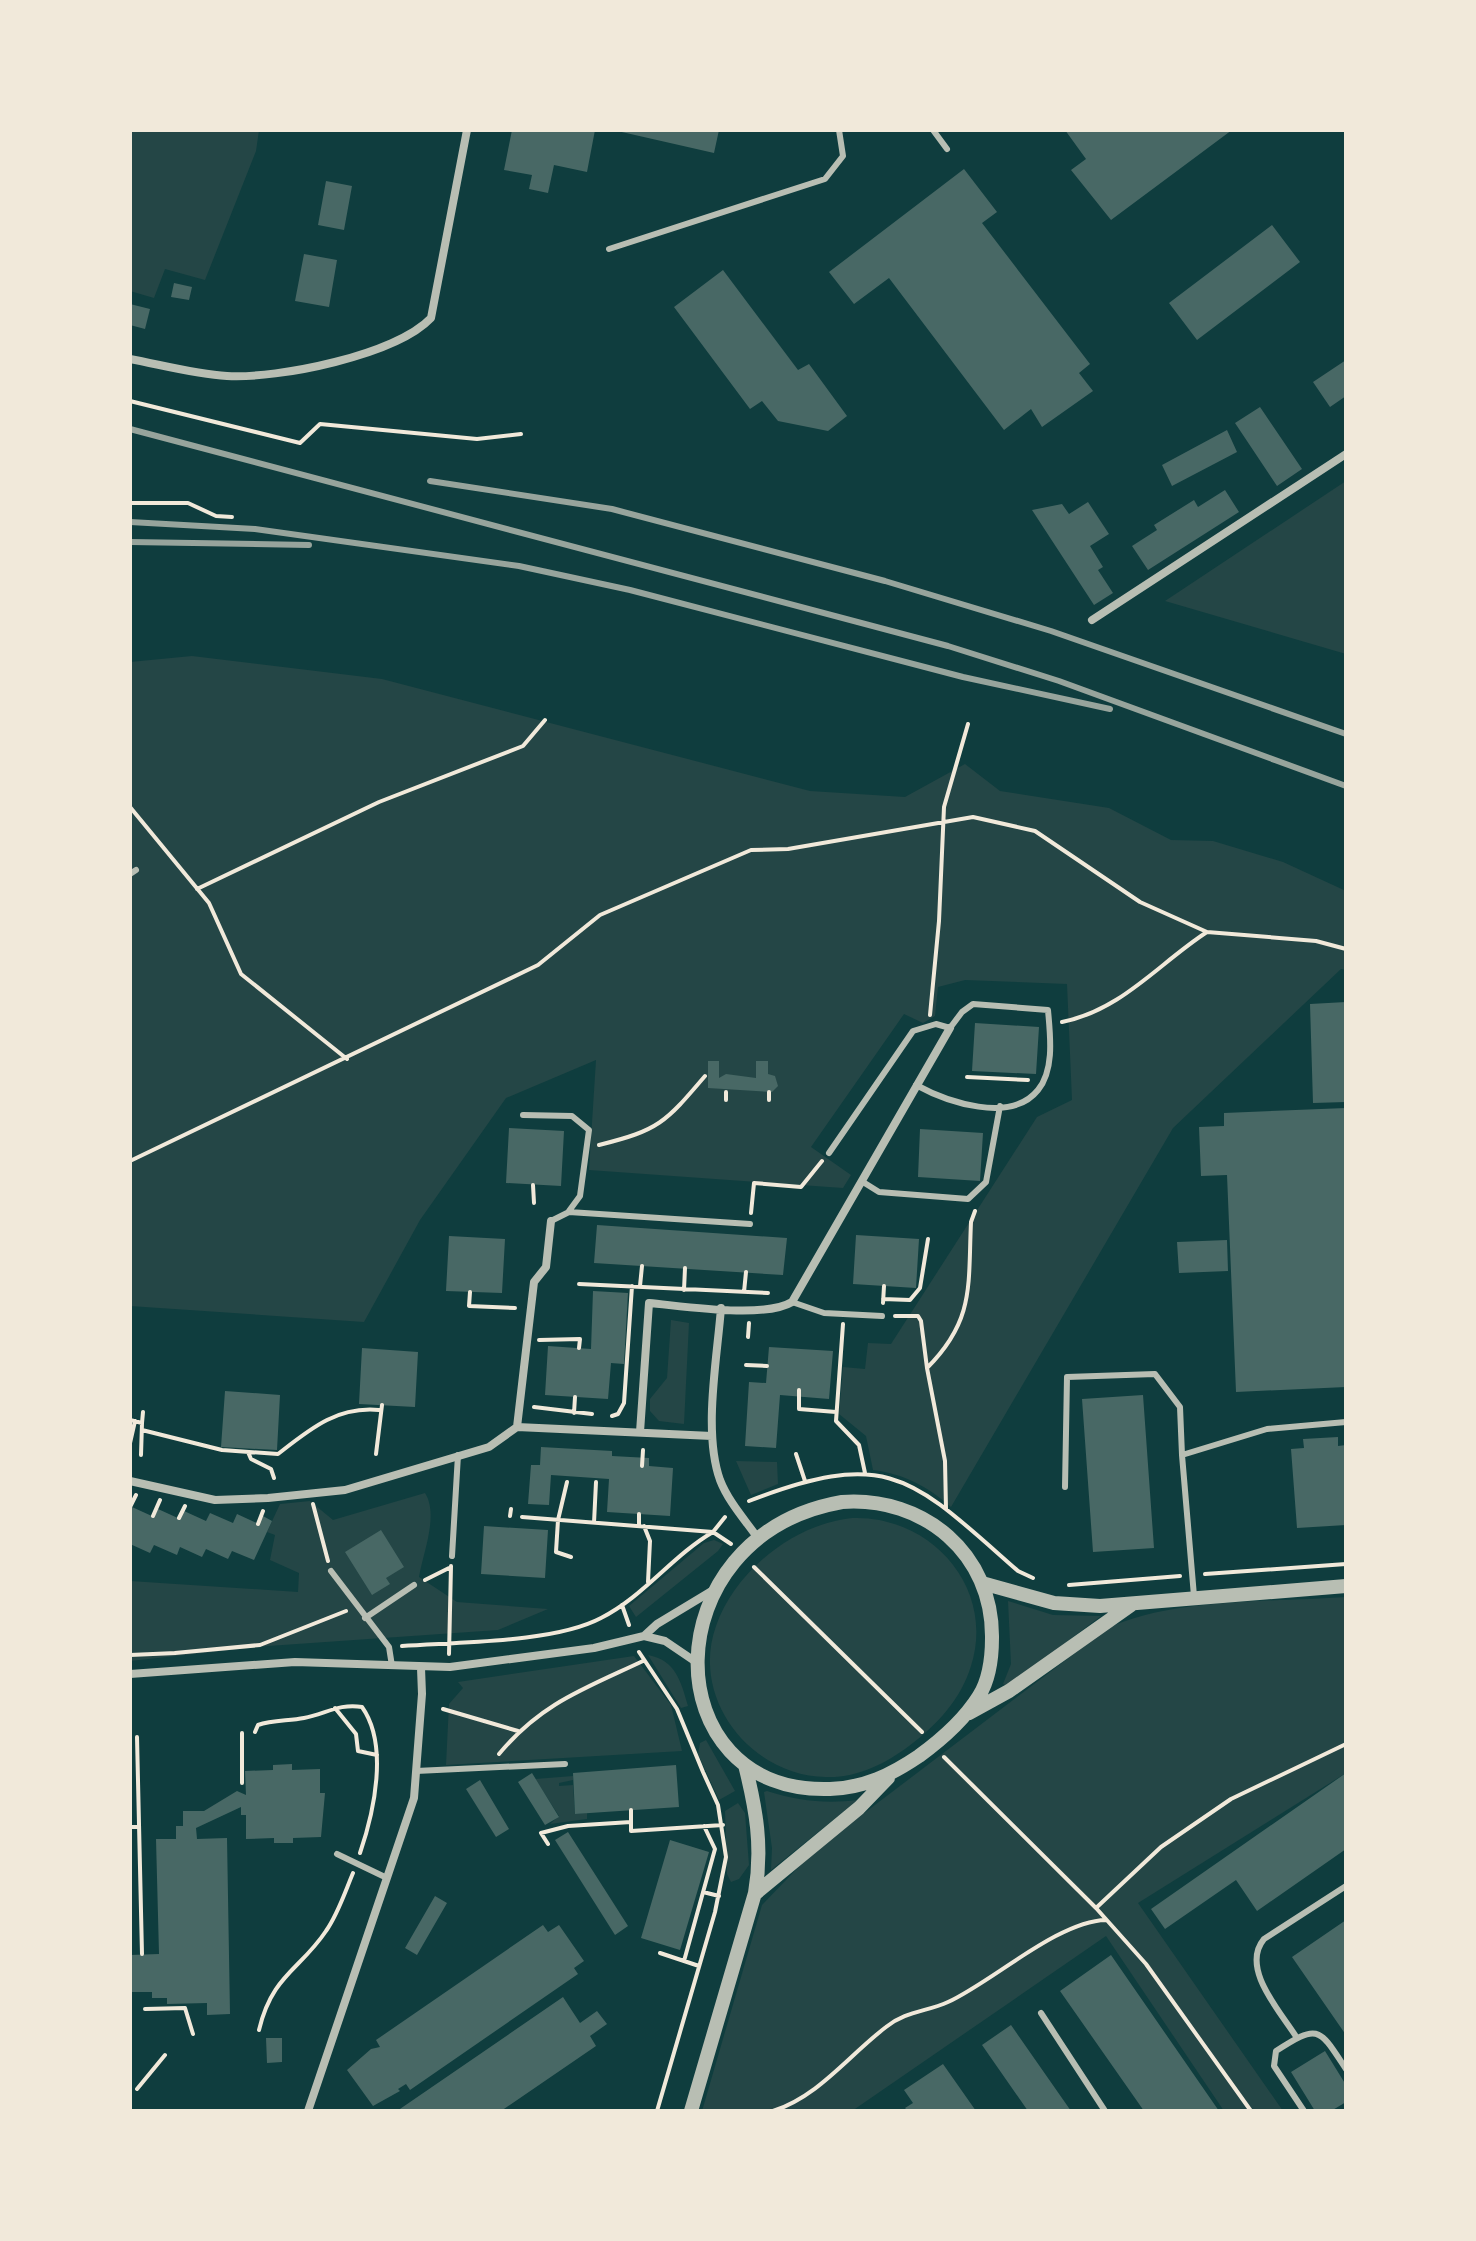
<svg xmlns="http://www.w3.org/2000/svg" width="1476" height="2241" font-family="'Varela Round',sans-serif">
  <style>
    .green { fill: #244646 }
    .building { fill: #486865 }
    .lines { fill: none; stroke-linecap: round; stroke-linejoin: round }
    .path { stroke: #f1e9da; stroke-width: 4 }
    .service { stroke: #b8beb3; stroke-width: 6 }
    .minor { stroke: #b8beb3; stroke-width: 8 }
    .tertiary { stroke: #b8beb3; stroke-width: 14 }
    .rail { stroke: #97a49c; stroke-width: 6 }
  </style>
  <rect width="100%" height="100%" fill="#0f3d3e"/>
  <path class="green" d="M130 130H259L256 151 205 280 165 269 154 298 130 291Z
    M1346 481V654L1165 601Z
    M192 656 382 679 810 791 905 797 965 764 1000 791 1109 808 1171 840 1213 841 1283 862 1346 891V970L1341 969 1173 1128 951 1507C928 1487 905 1474 873 1470L866 1436 839 1414 843 1367 865 1369 868 1343 891 1344 1037 1117 1072 1100 1067 984 965 980 938 987 935 1016 923 1023 904 1014 811 1147 851 1175 843 1188 589 1170 596 1060 506 1098 420 1220 364 1322 130 1306V662Z
    M671 1320 689 1323 684 1424 659 1421 650 1411V1399L667 1378Z
    M736 1461 777 1462 778 1484 751 1495Z
    M425 1493C439 1515 423 1553 419 1577L457 1602 548 1609 498 1630 268 1646 130 1661V1581L298 1592 299 1573 270 1560 275 1535 267 1532 280 1504 310 1501 333 1520Z
    M852 1518C930 1515 996 1587 971 1666 961 1699 937 1725 909 1746 885 1764 857 1778 826 1777 751 1776 690 1699 716 1626 735 1571 794 1524 852 1518Z
    M714 1540 723 1544 718 1551 636 1617 629 1606 704 1543Z
    M1346 1597V1773L1138 1903 1283 2111H1224L1106 1936 852 2111H702L762 1905 813 1852 1108 1628C1173 1598 1274 1602 1346 1597Z
    M1008 1601 1053 1615 1101 1616 1008 1686 1003 1684 1011 1664Z
    M648 1655C676 1660 681 1682 688 1706L681 1708Z
    M634 1656 671 1705 682 1751 446 1765 449 1704 463 1688 458 1682Z
    M706 1740 735 1791 719 1800 698 1754 700 1743Z
    M573 1776V1780L559 1783V1786L573 1785 575 1814 587 1813V1819L550 1824 559 1816 535 1779Z
    M767 1791C798 1801 826 1804 858 1800L771 1870 772 1848 764 1792Z
    M738 1803 745 1813 749 1865 739 1879 731 1882 727 1874 725 1811Z"/>
  <path class="building" d="M512 130H595L587 172 554 165 548 193 529 189 532 175 504 170Z
    M613 130H719L714 153Z
    M1065 130H1232L1111 220 1071 170 1086 159Z
    M964 169 997 212 982 223 1090 364 1079 373 1093 391 1042 427 1031 409 1004 430 889 278 854 304 829 272Z
    M326 181 352 186 344 230 318 225Z
    M1272 225 1300 262 1197 340 1169 303Z
    M304 254 337 260 329 307 295 301Z
    M723 270 798 370 809 364 847 416 828 431 778 421 762 401 750 409 674 307Z
    M174 283 192 287 189 300 171 297Z
    M130 304 150 309 145 329 130 325Z
    M1346 360V396L1330 407 1313 382Z
    M1260 407 1302 469 1277 486 1235 423Z
    M1227 430 1237 452 1172 486 1162 465Z
    M1225 490 1239 512 1148 570 1132 546 1157 530 1154 525 1194 500 1198 507Z
    M1088 502 1109 534 1090 546 1103 567 1098 570 1113 593 1094 605 1032 510 1062 504 1069 514Z
    M1346 1002V1102L1313 1103 1310 1004Z
    M975 1023 1039 1027 1036 1074 972 1071Z
    M708 1061H719V1078L726 1074 756 1078V1061H768V1074L775 1076 778 1086 772 1092 708 1088Z
    M1346 1108V1387L1236 1392 1227 1175 1201 1176 1199 1127 1224 1126V1113Z
    M509 1128 564 1131 561 1186 506 1183Z
    M920 1129 983 1133 980 1181 918 1177Z
    M597 1225 787 1238 783 1275 594 1263Z
    M856 1235 919 1239 916 1288 853 1284Z
    M449 1236 505 1239 502 1293 446 1291Z
    M1227 1240 1228 1271 1179 1273 1177 1242Z
    M593 1291 628 1293 624 1364 611 1363 608 1399 545 1395 548 1346 591 1349Z
    M769 1347 833 1351 829 1399 780 1395 776 1448 745 1446 749 1382 766 1383Z
    M362 1348 418 1352 415 1407 359 1404Z
    M225 1391 280 1395 277 1450 221 1447Z
    M1143 1395 1154 1548 1093 1552 1082 1399Z
    M1338 1437V1446L1346 1445V1525L1297 1528 1291 1449 1304 1448 1303 1439Z
    M541 1447 612 1451V1456L649 1458V1466L673 1468 670 1516 607 1512 609 1479 551 1475 549 1505 528 1504 531 1465H540Z
    M132 1507 154 1517 158 1509 180 1519 184 1511 206 1521 210 1513 233 1523 237 1514 259 1524 263 1516 272 1521 254 1560 232 1551 228 1559 206 1549 202 1557 180 1547 177 1555 154 1545 150 1553 130 1544Z
    M484 1526 548 1530 545 1578 481 1574Z
    M381 1530 404 1567 386 1578 390 1584 372 1595 345 1552Z
    M292 1764V1770L320 1769V1793H325L321 1837 293 1838V1843H274V1838L246 1839V1815H241V1807L196 1828 197 1839 227 1838 230 2014 207 2015V2003L167 2004V1998H152V1992H130V1955L159 1954 156 1839H176V1826H183V1811H204L237 1791 246 1795 245 1771 273 1770V1765Z
    M676 1765 679 1807 575 1814 573 1773Z
    M532 1773 559 1817 545 1825 518 1782Z
    M1346 1773V1849L1257 1911 1236 1880 1165 1929 1151 1909Z
    M480 1780 509 1829 496 1837 466 1789Z
    M568 1832 628 1926 615 1935 555 1840Z
    M670 1840 709 1852 680 1950 641 1938Z
    M435 1896 447 1903 417 1955 405 1948Z
    M1346 1920V2035L1292 1957Z
    M543 1925 548 1932 559 1925 584 1961 574 1968 578 1974 410 2090 406 2084 398 2089 400 2091 373 2106 347 2070 371 2049 380 2047 376 2040Z
    M1111 1955 1219 2111H1144L1060 1991Z
    M563 1997 580 2023 597 2011 607 2024 590 2036 596 2046 501 2111H397Z
    M1011 2025 1071 2111H1028L982 2045Z
    M266 2038H282V2062L267 2063Z
    M1325 2051 1346 2085V2102L1331 2111H1315L1291 2072Z
    M943 2064 976 2111H908L905 2108 913 2103 904 2090Z"/>
  <g class="lines">
    <path class="path" d="M130 401 300 443 320 424 477 439 521 434
      M130 503H188L216 516 232 517
      M130 807 209 903 241 974 347 1059
      M197 889 379 802 523 746 545 720
      M930 1015 939 921 944 807 968 724
      M1062 1022C1122 1010 1159 963 1207 932
      M967 1077 1028 1080
      M726 1092V1100
      M769 1092V1100
      M599 1145C659 1130 665 1123 705 1076
      M130 1161 538 965 600 915 751 850 788 849 973 817 1035 831 1140 902 1207 932 1316 941 1346 949
      M533 1185 534 1203
      M751 1213 754 1183 801 1187 822 1161
      M579 1284 768 1293
      M640 1286 642 1266
      M684 1290 685 1268
      M470 1292 469 1306 515 1308
      M744 1292 746 1272
      M883 1299 910 1300 920 1288 928 1239
      M883 1303 884 1286
      M895 1316H918L921 1321 927 1368
      M843 1324 836 1421 859 1445 865 1473
      M748 1337 749 1323
      M539 1340 580 1339 579 1348
      M746 1365 767 1366
      M799 1390V1409L836 1412
      M534 1407 592 1414
      M574 1413 575 1397
      M612 1416 618 1414 624 1403 632 1286
      M130 1420 142 1423 141 1455
      M142 1423 143 1412
      M142 1430 222 1450 278 1454C310 1429 337 1406 379 1410
      M130 1443 135 1421
      M248 1452 251 1459 271 1469 274 1478
      M376 1454 382 1405
      M796 1454 805 1481
      M642 1466 643 1450
      M567 1482 558 1520 556 1552 571 1557
      M749 1501C891 1446 913 1479 1018 1571L1033 1578
      M313 1504 328 1561
      M130 1507 136 1495
      M946 1509 945 1461 927 1368C975 1320 968 1285 971 1222L975 1211
      M153 1516 160 1500
      M510 1516 511 1509
      M522 1517 713 1532 731 1544
      M179 1518 185 1506
      M594 1523 596 1482
      M258 1524 263 1511
      M639 1525V1514
      M644 1526 650 1541 648 1582
      M754 1567 922 1732
      M1205 1574 1346 1564
      M425 1580 449 1568
      M1069 1585 1180 1576
      M622 1605 629 1625
      M402 1646C456 1642 554 1643 601 1618 643 1597 672 1556 713 1532L725 1517
      M639 1652 677 1709 703 1772 718 1805 726 1857 715 1912 657 2111
      M175 1653 260 1645 346 1611
      M449 1654 451 1566
      M130 1655 176 1653
      M335 1708 356 1734 358 1751 377 1755
      M443 1709 518 1731
      M255 1732 258 1725C272 1720 289 1721 304 1718 325 1714 340 1703 362 1707 389 1745 374 1812 360 1853
      M137 1737 142 1954
      M499 1754C541 1703 586 1688 643 1661
      M944 1757 1096 1908 1146 1964 1251 2111
      M242 1783V1733
      M631 1810V1831L723 1825
      M130 1827H139
      M548 1844 541 1833 568 1826 631 1822
      M703 1892 719 1896
      M1096 1908 1161 1847 1231 1799 1346 1744
      M660 1953 699 1966
      M684 1961 715 1849 704 1826
      M145 2009 185 2008 193 2034
      M259 2030C272 1975 300 1970 326 1931 338 1914 345 1892 353 1873
      M137 2089 165 2055
      M773 2111C819 2096 848 2056 886 2027 906 2011 926 2012 948 2002 992 1982 1058 1921 1106 1920"/>
    <path class="service" d="M933 130 947 149
      M609 249 825 179 843 156 839 130
      M130 874 136 870
      M523 1115 572 1116 589 1130 580 1196 569 1211
      M829 1153 913 1031 936 1024 950 1028 962 1012 973 1004 1048 1010C1050 1034 1055 1069 1038 1090 1011 1124 947 1102 916 1085
      M863 1182 879 1192 968 1199 986 1182 1000 1106
      M551 1221 569 1212 750 1224
      M792 1302 824 1313 882 1316
      M1065 1487 1067 1377 1155 1374 1180 1407 1182 1455
      M452 1556 458 1455
      M331 1571 389 1647 392 1666
      M1194 1596 1182 1455 1267 1429 1346 1422
      M365 1618 414 1585
      M416 1771 565 1764
      M337 1854 387 1878
      M1041 2013 1105 2111
      M1297 2038C1280 2011 1240 1968 1264 1939L1346 1886
      M1304 2111 1274 2066 1276 2051C1319 2023 1319 2028 1346 2069"/>
    <path class="minor" d="M130 359C162 365 195 374 227 376 278 379 396 355 431 318L467 130
      M1092 620 1346 454
      M721 1308C717 1360 703 1432 720 1480 728 1501 745 1520 757 1537
      M517 1427 534 1282 546 1267 551 1221
      M640 1432 649 1303C683 1306 764 1319 792 1302L950 1028
      M130 1481 215 1500 268 1498 345 1490 489 1447 517 1427 712 1436
      M644 1636 665 1641 696 1662
      M130 1674 295 1662 450 1667 594 1648 644 1636 657 1624 715 1589
      M308 2111 414 1798 422 1694 421 1668"/>
    <path class="tertiary" d="M842 1502C924 1496 993 1554 992 1638 992 1657 989 1680 979 1696 964 1720 941 1740 919 1756 891 1775 864 1788 830 1789 653 1795 650 1536 842 1502Z
      M982 1583 1054 1603 1100 1606 1346 1586
      M969 1713 1009 1691 1131 1605
      M756 1893 859 1808 888 1778
      M691 2111 755 1893C763 1847 756 1809 745 1765"/>
    <path class="rail" d="M130 429 948 646 1059 681 1346 786
      M430 481 612 509 885 581 1051 631 1346 734
      M130 522 255 529 519 566 630 590 963 677 1110 709
      M130 542 309 545"/>
  </g>
  <rect width="1476" height="2241" fill="none" stroke="#f1e9da" stroke-width="264"/>
</svg>
